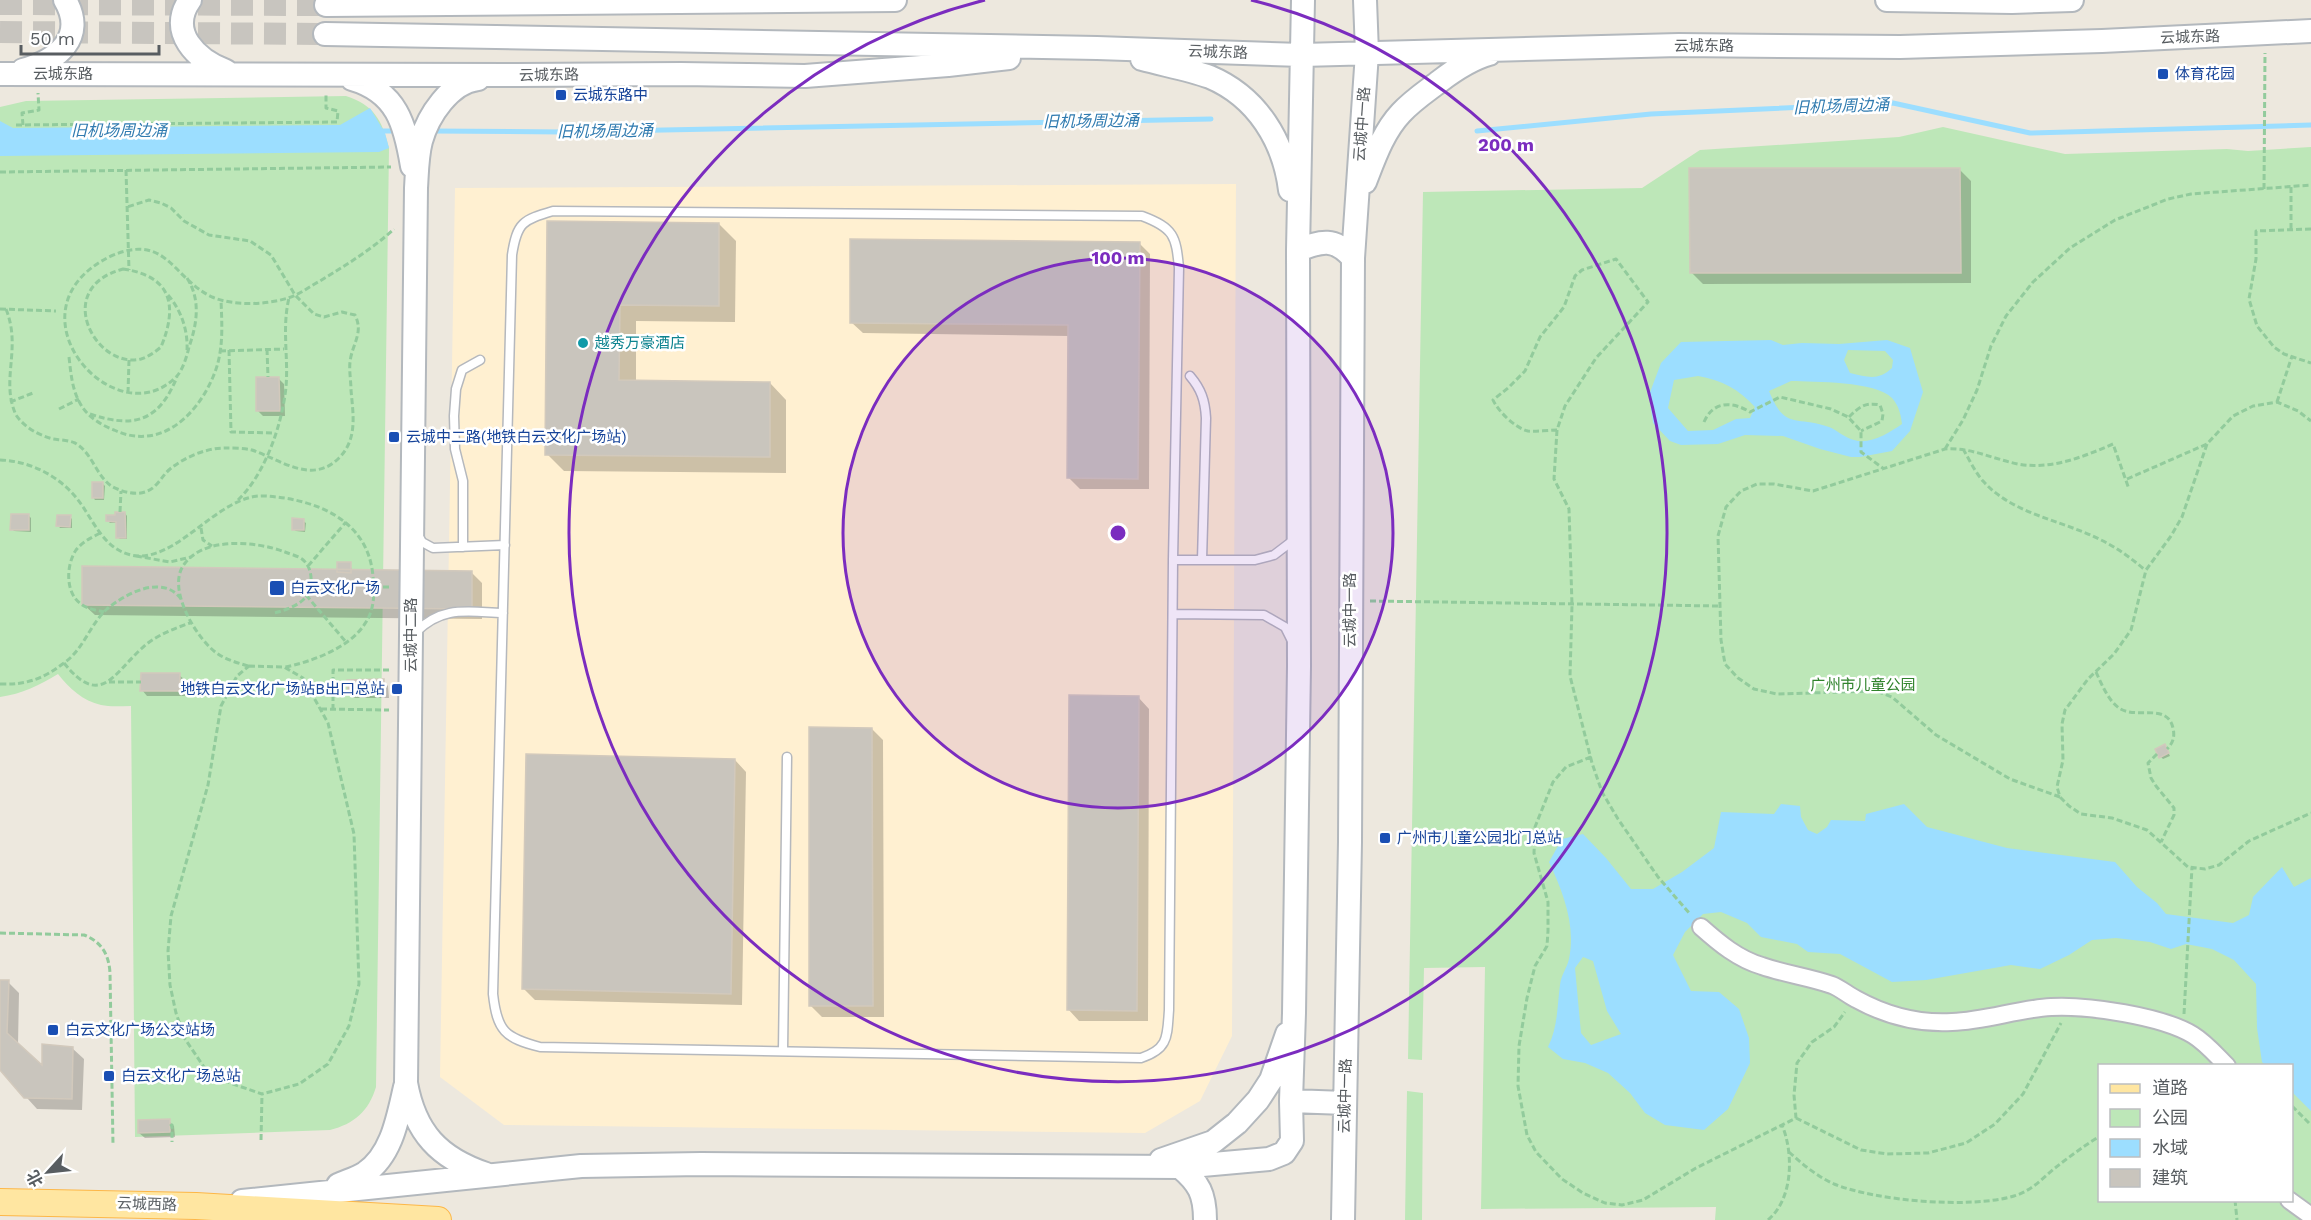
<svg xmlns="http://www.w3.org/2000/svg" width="2311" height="1220" font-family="'Work Sans','Noto Sans SC',sans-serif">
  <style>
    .commercial { fill: #fff0d1 }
    .green { fill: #bde7b8; fill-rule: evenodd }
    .water { fill: #9cdeff; fill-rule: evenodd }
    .shadow { fill: #0003 }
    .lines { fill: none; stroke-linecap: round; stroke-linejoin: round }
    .stream { stroke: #9cdeff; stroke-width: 5 }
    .building { fill: #c9c5bd; stroke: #d2c9bc; stroke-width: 1.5 }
    .secondary-tunnel { stroke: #c8c5bf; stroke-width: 22; stroke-dasharray: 22 11; stroke-linecap: butt }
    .lane-casing { stroke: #b5b8bd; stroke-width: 11 }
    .street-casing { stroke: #b5b8bd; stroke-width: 20 }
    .secondary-casing { stroke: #b3b8bd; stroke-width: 26 }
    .primary-casing { stroke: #fdb747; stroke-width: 28 }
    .path { stroke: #92cb9c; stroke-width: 3; stroke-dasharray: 6 3; stroke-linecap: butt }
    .lane { stroke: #fff; stroke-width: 8 }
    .street { stroke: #fff; stroke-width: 16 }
    .secondary { stroke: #fff; stroke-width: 22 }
    .primary { stroke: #ffe6a1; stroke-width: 26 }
    .ring { fill: none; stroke: #7b2cbf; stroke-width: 3 }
    .transit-dot { fill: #1a4fb4; stroke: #fff; stroke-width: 2 }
    .culture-dot { fill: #0f9aa8; stroke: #fff; stroke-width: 2 }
    .labels { text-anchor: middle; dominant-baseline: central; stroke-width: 5; stroke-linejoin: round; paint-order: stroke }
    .street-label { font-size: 15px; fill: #585d61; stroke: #fff }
    .transit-label { font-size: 15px; fill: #164399; stroke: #fff; text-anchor: start }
    .culture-label { font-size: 15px; fill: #0d838f; stroke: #fff; text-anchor: start }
    .park-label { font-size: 15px; fill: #31842d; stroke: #fff }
    .water-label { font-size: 16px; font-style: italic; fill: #307bb0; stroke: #fff }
    .centre { fill: #7b2cbf; stroke: #fff; stroke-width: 3 }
    .ring-label { font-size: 18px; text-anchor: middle; font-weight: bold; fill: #7b2cbf; stroke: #fff; stroke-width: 5; stroke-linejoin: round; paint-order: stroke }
  </style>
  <rect width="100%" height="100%" fill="#ede8de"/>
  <path class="commercial" d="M1236 184 1232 1036 1200 1101 1145 1133 504 1125 440 1077 455 188Z"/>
  <path class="green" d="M346 96C374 105 382 120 389 148L376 1087C369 1111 354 1124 330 1130L135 1137 131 706C121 706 110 707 101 705 83 701 69 688 58 674 40 685 22 694 0 697V107L26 101Z
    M1943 127 2065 154 2227 149 2248 151 2311 147V1220H1715L1716 1207 1481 1209 1485 967 1424 968 1422 1060 1408 1059 1423 192 1642 188 1700 150 1899 137ZM2100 1066H2292V1200H2100Z
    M1407 1091 1423 1093 1422 1220H1405Z"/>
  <path class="water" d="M370 108 385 133 389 148 379 152 0 156V121L13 128 340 125Z
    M1771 340 1783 345 1802 343 1839 344 1887 340 1910 348 1923 392 1910 431 1892 451 1860 457H1851L1820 449 1783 436 1745 435 1718 444 1681 445 1670 441 1653 423 1649 395 1661 363 1681 342ZM1848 350 1885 351 1893 360 1892 368C1878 381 1868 377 1850 373L1844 360ZM1698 376C1721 380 1739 389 1755 407L1750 418 1736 419 1713 430 1688 431 1668 408 1674 380ZM1791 381C1814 382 1876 381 1892 398 1899 406 1901 415 1902 424 1889 433 1870 445 1854 440 1845 438 1837 430 1829 427 1796 415 1785 431 1769 391Z
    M1781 804 1800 806 1801 817 1808 830 1817 834 1827 827 1831 820 1865 821 1866 814 1904 804 1927 827 2007 848 2115 862 2137 887 2157 903 2166 914 2233 923 2249 915 2253 897 2282 867 2294 887 2311 878V1111L2292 1092V1066L2265 1065 2262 1062 2257 1028 2256 984 2234 960 2212 949 2186 944 2171 949 2150 942 2116 938 2092 940 2069 955 2040 969 2011 965 1926 980 1892 982 1840 954 1808 952 1797 944 1761 937 1747 923 1721 912 1703 914 1685 932 1673 955 1691 991 1719 992 1739 1009 1749 1038 1750 1063 1728 1109 1704 1130 1665 1125 1645 1113 1630 1093 1608 1073 1585 1063 1563 1059 1548 1047C1558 1027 1557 1007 1560 985 1561 975 1567 968 1569 959 1576 925 1563 892 1549 862L1562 839 1583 834 1606 858 1631 889H1653L1682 872 1714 848 1721 812 1774 814ZM1583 957 1593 961 1607 1011 1621 1034 1591 1045 1581 1033 1575 968Z"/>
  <path class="shadow" d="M1959 169 1971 181V283L1703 284 1691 272Z
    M548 222 719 224 736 241 735 322 636 321V382L770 383 786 400V473L564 471 547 454Z
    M1139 243 1150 254 1149 489H1080L1068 477 1069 336 863 333 851 322Z
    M279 379 284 384 285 416H263L258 411Z
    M103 484 105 486 104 500H95L93 497Z
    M125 513 127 516V539H120L117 537V523H110L108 521Z
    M29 516 31 518V532L14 531 12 529Z
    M70 517 72 519V528H60L58 525Z
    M303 521 306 523 305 532 296 531 293 529Z
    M350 563 352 571 471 572 482 583V619L95 615 83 604 338 571Z
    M179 675 185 680V696H147L142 690Z
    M383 681 388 686 389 698H354L349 693Z
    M1138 697 1149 709 1148 1021H1079L1068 1009Z
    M872 729 883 740 884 1017H822L811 1006Z
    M2166 748 2170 756 2163 759 2161 757Z
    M735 760 746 772 742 1005 535 1000 524 989Z
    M0 981 8 982 19 993 18 1045 43 1069 72 1048 84 1059 82 1110 37 1109 0 1068Z
    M169 1121 174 1126 175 1137 145 1138 139 1133Z"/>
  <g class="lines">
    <path class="stream" d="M378 131H399
      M432 131 564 132 1211 119
      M1477 131 1651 114 1893 103 2030 133 2311 125"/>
  </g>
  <path class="building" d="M1689 168H1960L1961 273H1690Z
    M547 221 719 223V306L620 305 619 380 770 382V457L545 455Z
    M850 239 1140 242 1138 479 1067 478 1068 325 850 323Z
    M256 377H279L280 411H256Z
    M92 482H103V498H92Z
    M115 512H125L126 538H116V522L106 521V515H115Z
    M11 514H29V530H10Z
    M57 515H71L70 527 56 526Z
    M292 518 304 519V530H292Z
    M337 562H351V573L337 572Z
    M82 566 472 571V609L82 605Z
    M141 673H180V691H140Z
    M384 679V693H348L347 680Z
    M1069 695 1139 696 1137 1011 1067 1010Z
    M809 727 872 728 873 1006H809Z
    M2165 744 2169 753 2159 758 2155 749Z
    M526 754 735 759 731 994 522 989Z
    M0 980H9L7 1033 42 1065V1044L73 1047 72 1099 24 1098 0 1070Z
    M170 1119V1132L138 1133V1120Z"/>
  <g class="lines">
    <path class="secondary-tunnel" d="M0 4 326 5
      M0 32 325 34"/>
    <defs>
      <path id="lane" d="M553 211 1142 216C1174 228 1176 236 1179 268L1173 560 1169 1010C1167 1036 1169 1049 1141 1058L540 1047C505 1038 497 1031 493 994L512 255C517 222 523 220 553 211Z
        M1190 376C1201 389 1205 400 1206 418L1202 560
        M418 535 422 542 433 548 505 545
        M463 547V481L455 449 454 416 456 389 462 370 480 360
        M1173 560H1255L1274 555 1295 539
        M1173 614 1264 615 1285 627 1293 643
        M416 632C443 605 468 612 503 613
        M783 1051 787 757"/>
      <path id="street" d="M1701 927C1719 943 1738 959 1762 966 1785 974 1809 977 1832 985 1840 988 1848 995 1856 999 1885 1015 1918 1024 1952 1022 1985 1021 2018 1009 2051 1007 2087 1005 2162 1016 2193 1035 2206 1043 2216 1055 2227 1066
        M2289 1200 2311 1216"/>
      <path id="secondary" d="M190 0C167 32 197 60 226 71
        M1887 0 2012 2 2072 0
        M326 5 895 0
        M325 34 1097 48 1302 55 1679 45 1900 47 2102 41 2311 31
        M1142 59C1164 65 1188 69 1210 77 1257 97 1284 141 1290 190
        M23 70C57 61 87 37 65 0
        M0 74 517 75 681 74 805 76 948 65 1009 58
        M352 79C397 92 405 124 412 166
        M478 79C450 82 428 116 421 141 417 156 417 173 416 188L406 1083C415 1133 439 1158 486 1174
        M1365 182C1374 159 1383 132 1401 113 1413 100 1427 91 1440 81 1456 69 1471 59 1489 54
        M1298 250C1322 241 1334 237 1353 258
        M1291 1101 1345 1103
        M1161 1160 1213 1142 1237 1123 1258 1100 1271 1080 1287 1034
        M1180 1167C1199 1183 1205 1194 1205 1220
        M338 1185C347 1181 357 1178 365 1173 392 1155 398 1117 405 1087
        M242 1201 581 1166 701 1164 1180 1167 1269 1159 1284 1153 1292 1141 1291 1101 1294 1013 1299 666 1298 250 1303 0
        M1343 1220 1350 842 1353 258 1367 53 1365 0"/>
      <path id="primary" d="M0 1202 196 1206 438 1220"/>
    </defs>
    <use href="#lane" class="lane-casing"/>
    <use href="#street" class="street-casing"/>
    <use href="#secondary" class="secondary-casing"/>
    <use href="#primary" class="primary-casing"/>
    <path class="path" d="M16 125 337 122 338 111 326 108V93
      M23 125 22 113 39 110 38 93
      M126 170 129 270
      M0 172 391 167
      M2264 189 2265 53
      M2291 229V187
      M2311 229 2256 231V259L2249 299 2257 326 2274 347 2284 354 2311 363
      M123 269C172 276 178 306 161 347 155 352 148 357 141 359 96 370 51 288 123 269Z
      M187 278C201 300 197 324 189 347 187 356 183 369 177 376 116 440 0 310 111 256 167 232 172 278 212 297 233 306 266 305 288 298 299 295 310 286 320 281 346 265 371 250 394 229
      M168 295C181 310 188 330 187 350
      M0 309 56 311
      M6 309C22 349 0 380 16 415 24 427 38 435 53 439 60 440 68 440 75 443 93 453 96 477 113 487 127 494 144 497 155 486 161 480 164 474 170 469 185 457 206 448 225 448 233 448 244 448 252 450 281 460 312 485 339 458 358 439 353 414 351 390 351 381 349 371 350 362 352 344 364 333 355 315L342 312 324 317 314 314 295 295 271 255 250 241 209 235 184 221 171 208 161 203 149 200 127 207
      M267 349 268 377
      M229 350 231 432 274 433
      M220 351 284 349
      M69 357C71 374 72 390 81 405 88 417 101 425 114 430 159 451 196 417 213 377 224 352 222 326 221 300
      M128 393 129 360
      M10 402 33 393
      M2277 402 2292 356
      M59 409 79 399
      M90 414C135 429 159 421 177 377
      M1849 417C1859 407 1865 402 1880 405L1883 414 1882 421 1861 431
      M1704 422C1713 401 1732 401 1750 412L1780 397 1831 409 1848 417 1861 431V452L1884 469
      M1557 430C1548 430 1537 432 1528 431 1515 428 1498 411 1493 400L1508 388 1525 371 1540 337 1564 307 1575 276 1582 270 1616 259 1648 302 1596 358 1565 406 1557 430 1554 479 1569 509 1572 605 1570 676 1592 763 1602 792 1618 819 1658 877 1690 914
      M2207 444 2182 517 2171 536 2146 570 2131 630 2114 654 2088 679 2065 710 2062 724 2063 760 2057 787 2060 797 2069 806 2081 814 2112 818 2147 830 2188 867 2205 869 2219 865 2249 841 2311 813
      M1945 449 1963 420 1977 390 1991 346 2006 316 2033 282 2070 248 2115 220 2168 199 2191 194 2311 185
      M1963 449C1969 459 1975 472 1983 481 2012 514 2061 520 2099 539 2116 547 2131 558 2145 570
      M0 460C32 461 63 478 81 504 95 524 105 549 131 555 177 565 218 493 265 496 316 499 369 520 373 577 375 594 374 612 364 625 349 648 311 662 285 667
      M2127 479 2207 444 2233 416 2253 406 2277 402 2298 411 2311 421
      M238 500C264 475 280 430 285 395 290 363 281 331 289 298
      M120 512 121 491
      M201 528 203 540 212 546
      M100 533C91 538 82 542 76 550 66 565 65 593 81 604 87 609 96 610 104 612
      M136 556 170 562 191 557
      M308 566 346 522
      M374 587H391
      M306 595 346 642
      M1370 601 1720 606
      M64 663C100 708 113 675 141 649 154 636 173 629 190 623
      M248 666C238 663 227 660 218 654 198 641 167 591 183 566 202 536 256 541 285 552 290 554 298 556 302 559 314 568 314 590 303 600 295 607 283 611 274 613
      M249 666 284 667 303 678 328 723 354 834 359 984 349 1026 328 1064 299 1084 262 1094 230 1083 204 1067 185 1039 176 1013 170 985 168 951 171 916 208 785 221 706 237 676Z
      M2096 672C2102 685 2108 700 2119 708 2136 720 2167 702 2173 728 2175 737 2173 743 2167 749
      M109 682H141
      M0 684C26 685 43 679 64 663 84 649 90 624 107 609 126 593 163 574 181 599
      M321 709 389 710
      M333 710V670H390
      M2157 754 2148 763 2151 778 2156 786 2174 808V815L2161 842
      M1591 757 1566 767 1553 782 1535 827 1534 853 1548 902V931L1547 946 1535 966 1527 998 1519 1046 1518 1086 1527 1135 1536 1152 1562 1179 1583 1193 1605 1203 1622 1205 1643 1200 1696 1168 1796 1118 1794 1095 1797 1063 1812 1042 1834 1027 1845 1012
      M2060 797 2010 779 1936 735 1892 697 1876 691 1777 694 1754 689 1738 678 1725 664 1721 640 1718 536 1726 507 1741 491 1757 484H1774L1813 491 1945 449C1970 447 1993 459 2018 464 2051 470 2083 457 2113 444L2129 489
      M0 933 84 935C102 942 109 955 110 973L113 1144
      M2184 1014 2192 867
      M2292 1106 2311 1125
      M1796 1118 1861 1150 1887 1154 1928 1153 1966 1143 1995 1124 2023 1094 2061 1023
      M170 1126 172 1125V1142
      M261 1140 262 1094
      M1789 1152C1802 1164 1818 1177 1834 1184 1876 1201 1971 1209 2014 1196 2031 1191 2042 1179 2055 1168 2069 1157 2084 1146 2100 1136
      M2235 1200 2237 1220
      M1768 1220C1793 1199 1794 1154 1782 1125"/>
    <use href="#lane" class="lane"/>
    <use href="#street" class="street"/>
    <use href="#secondary" class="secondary"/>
    <use href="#primary" class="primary"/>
  </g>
  <circle cx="1118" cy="533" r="275" fill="#7b2cbf" fill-opacity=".12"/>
  <g class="ring">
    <circle cx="1118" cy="533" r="275"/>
    <path d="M1251 0A549 549 0 1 1 985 0"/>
  </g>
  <g class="transit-dot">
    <rect x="2157" y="68" width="12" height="12" rx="3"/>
    <rect x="555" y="89" width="12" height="12" rx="3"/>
    <rect x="388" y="431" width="12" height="12" rx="3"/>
    <rect x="269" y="580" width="16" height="16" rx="3"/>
    <rect x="391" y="683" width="12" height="12" rx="3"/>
    <rect x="1379" y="832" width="12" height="12" rx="3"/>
    <rect x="47" y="1024" width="12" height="12" rx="3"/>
    <rect x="103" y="1070" width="12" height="12" rx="3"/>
  </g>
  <circle class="culture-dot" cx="583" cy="343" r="6"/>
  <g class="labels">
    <g class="street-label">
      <text transform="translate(2190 37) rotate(-2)">云城东路</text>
      <text x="1704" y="46">云城东路</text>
      <text transform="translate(1218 52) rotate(2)">云城东路</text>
      <text x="63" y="74">云城东路</text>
      <text transform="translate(549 75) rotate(-1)">云城东路</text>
      <text transform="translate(1362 124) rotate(-86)">云城中一路</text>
      <text transform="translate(1350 610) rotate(-90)">云城中一路</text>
      <text transform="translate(411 635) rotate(-90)">云城中二路</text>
      <text transform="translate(1345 1096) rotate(-89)">云城中一路</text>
      <text transform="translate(147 1204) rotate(2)">云城西路</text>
    </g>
    <g class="transit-label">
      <text x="2175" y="74">体育花园</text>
      <text x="573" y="95">云城东路中</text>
      <text x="406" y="437">云城中二路(地铁白云文化广场站)</text>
      <text x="290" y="588">白云文化广场</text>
      <text x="385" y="689" text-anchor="end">地铁白云文化广场站B出口总站</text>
      <text x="1397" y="838">广州市儿童公园北门总站</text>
      <text x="65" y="1030">白云文化广场公交站场</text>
      <text x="121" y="1076">白云文化广场总站</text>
    </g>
    <g class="culture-label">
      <text x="595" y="343">越秀万豪酒店</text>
    </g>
    <g class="park-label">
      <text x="1863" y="685">广州市儿童公园</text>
    </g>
    <g class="water-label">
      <text transform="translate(1841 106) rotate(-2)">旧机场周边涌</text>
      <text transform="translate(1091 121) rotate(-1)">旧机场周边涌</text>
      <text x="119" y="130">旧机场周边涌</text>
      <text transform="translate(605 131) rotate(-1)">旧机场周边涌</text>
    </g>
  </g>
  <circle cx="1118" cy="533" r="9" class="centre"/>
  <g class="ring-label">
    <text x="1506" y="151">200 m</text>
    <text x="1118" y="264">100 m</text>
  </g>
  <rect x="2098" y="1064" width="195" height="138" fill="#ffffff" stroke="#bcbec0" stroke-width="1.5"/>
  <rect x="2110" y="1084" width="30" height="9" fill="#ffe6a1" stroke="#bcbec0" stroke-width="1.5"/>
  <text x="2152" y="1094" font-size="18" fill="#585d61">道路</text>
  <rect x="2110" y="1109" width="30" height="18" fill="#bde7b8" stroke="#bcbec0" stroke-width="1.5"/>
  <text x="2152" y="1124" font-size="18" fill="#585d61">公园</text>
  <rect x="2110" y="1139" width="30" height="18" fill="#9cdeff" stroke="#bcbec0" stroke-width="1.5"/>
  <text x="2152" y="1154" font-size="18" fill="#585d61">水域</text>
  <rect x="2110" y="1169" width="30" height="18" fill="#c9c5bd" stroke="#bcbec0" stroke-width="1.5"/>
  <text x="2152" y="1184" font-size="18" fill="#585d61">建筑</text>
  <g transform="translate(48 1172) rotate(243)" stroke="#ffffff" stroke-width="4.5" paint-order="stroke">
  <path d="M0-4.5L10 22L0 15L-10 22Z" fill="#585d61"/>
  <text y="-9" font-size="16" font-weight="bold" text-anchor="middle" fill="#585d61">北</text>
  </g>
  <path d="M21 45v9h138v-9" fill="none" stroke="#585d61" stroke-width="3"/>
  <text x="30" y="45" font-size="18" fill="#585d61" stroke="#ffffff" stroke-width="4.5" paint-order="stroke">50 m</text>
</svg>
